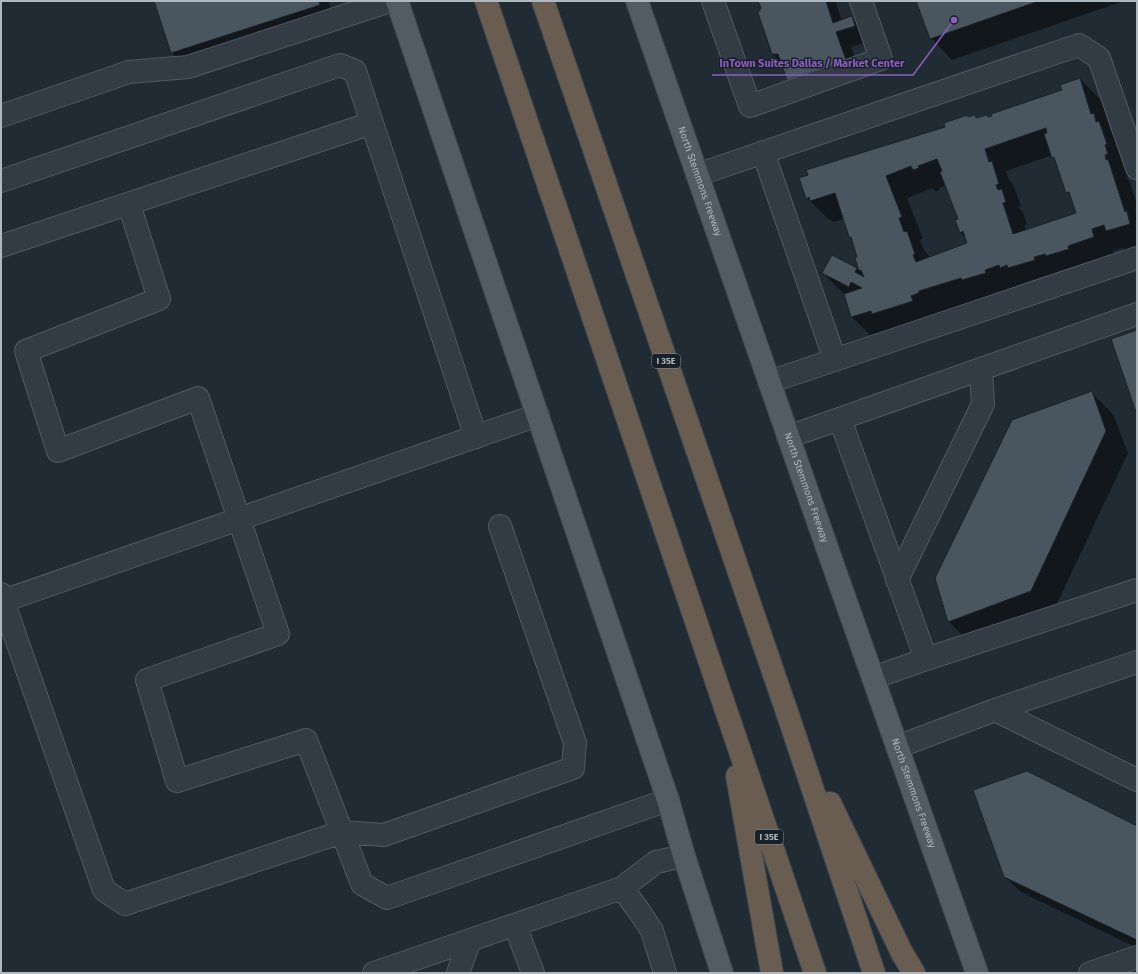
<svg xmlns="http://www.w3.org/2000/svg" width="1138" height="974" font-family="'Fira Sans',sans-serif">
  <style>
    .shadow { fill: #0007; fill-rule: evenodd }
    .building { fill: #49565f; stroke: #1b232a; fill-rule: evenodd }
    .lines { fill: none; stroke-linecap: round; stroke-linejoin: round }
    .minor-casing { stroke: #515a62; stroke-width: 24 }
    .major-casing { stroke: #3d454d; stroke-width: 24 }
    .highway-casing { stroke: #3e474e; stroke-width: 24 }
    .minor { stroke: #333c44; stroke-width: 22 }
    .major { stroke: #515c64; stroke-width: 22 }
    .highway { stroke: #695c51; stroke-width: 22 }
    .labels { text-anchor: middle; dominant-baseline: central; stroke-width: 3; stroke-linejoin: round; paint-order: stroke }
    .shield { fill: #192128; stroke: #818b93; stroke-width: 1 }
    .shield-label { font-size: 9px; font-weight: bold; fill: #adb8c1 }
    .street-label { font-size: 10px; fill: #adb8c1; stroke: #192128 }
    .leader { fill: none; stroke: #8c5dc0; stroke-width: 1.5 }
    .callout-dot { fill: #8c5dc0; stroke: #192128; stroke-width: 1.5 }
    .callout-label { font-size: 11px; text-anchor: middle; font-weight: bold; fill: #8c5dc0; stroke: #192128; stroke-width: 3; stroke-linejoin: round; paint-order: stroke }
  </style>
  <rect width="100%" height="100%" fill="#202b33"/>
  <path class="shadow" d="M155 1H328L335 20 187 68 172 53Z
    M759 1H835L842 21 852 18 867 33 870 41 851 47 860 75 803 94 788 79 782 63 773 54Z
    M917 1H1124L952 60 931 38Z
    M1080 79 1102 101 1111 132 1115 136 1126 167 1129 176 1126 177 1130 182 1137 205V250L1128 253 1123 248 1113 251 1116 259 874 339 852 317 845 295 823 273 856 268 861 273 856 259 859 258 844 219 833 222 830 219 829 220 807 198 946 127 975 116 978 119 989 118 1063 91ZM1053 155 1056 160 1067 192 1071 196 1077 213 1026 230 1024 225 1027 224 1023 212 1018 207 1021 206 1013 184 1009 180 1006 171ZM946 185 960 219V232L967 239 969 243 930 258 924 250 920 240 923 239 907 198 932 188 936 192 940 190 939 188Z
    M1091 392 1113 414 1128 453 1053 612 970 643 948 621Z
    M1137 828V948L1021 892 1005 877Z"/>
  <path class="building" d="M154 1H319L320 5 171 53Z
    M758 1H826L833 23 852 16 855 26 836 32 846 60 787 80 778 54H772L758 13 761 8Z
    M916 1H1039L930 39Z
    M1080 78 1091 114 1094 113 1096 122 1099 121 1107 144 1105 145 1108 154 1105 155 1106 160 1108 159 1125 212 1127 211 1130 224 1106 231 1104 225 1092 229 1094 237 1068 246 1069 249 1046 256 1045 254 1034 257 1035 260 1008 268 1007 265 1000 268 999 265 985 270 986 273 962 280 961 278 919 291V293L911 296 913 301 872 314 871 311 851 317 844 294 862 288 851 282 849 287 822 273 832 255 857 268 855 272 864 277 861 270 859 271 855 258 857 257 851 237H849L835 193 810 201 809 197 806 199 799 178 808 175 806 170 945 127 944 123 967 115 968 117 975 115 976 118 987 115 988 117 992 116 991 114 1062 90 1060 85ZM1046 128 1047 133 1044 134 1052 158 1054 157 1066 193 1069 192 1076 213 1013 234 1003 203 1006 202 1002 189 998 190 996 185 999 184 992 161 989 162 985 149ZM937 159 942 171 940 172 958 219 955 220 960 233 963 231 967 243 916 262 913 255 915 254 907 231 904 232 899 218 902 217 886 176 911 166 913 170 919 168 918 166Z
    M1137 330V415L1111 339Z
    M1092 391 1106 431 1031 591 948 622 935 578 1012 420Z
    M1027 771 1137 826V940L1004 877 973 790Z"/>
  <g class="lines">
    <defs>
      <path id="minor" d="M713 1 750 106 881 59 861 1
        M1 116 129 72 188 67 390 1
        M763 152 835 360
        M697 175 1079 45 1099 58 1137 168
        M1 181 340 65 355 71 372 123
        M1 246 372 123 476 437
        M769 382 1137 258
        M840 419 926 659
        M788 437 1137 314
        M500 526 575 743 573 768 384 835 342 832 362 884 387 898 668 800
        M897 580 983 404 981 369
        M1 594 3 601 538 415
        M3 601 104 890 125 904 342 832 306 740 177 781 147 680 278 634 198 398 58 451 26 351 159 299 129 204
        M873 678 926 659 1137 590
        M995 710 1137 780
        M897 747 995 710 1137 662
        M622 888 639 911 652 931 665 973
        M515 925 533 973
        M374 973 622 888 656 862 684 856
        M458 973 470 940
        M1090 973 1137 957"/>
      <g id="major">
        <path d="M397 1 668 800 684 856 722 973"/>
        <path id="s1" d="M637 1 818 522 977 973"/>
      </g>
      <path id="highway" d="M486 1 815 973
        M543 1 790 721 874 973
        M737 776 772 973
        M830 803 902 953 914 973"/>
    </defs>
    <use href="#minor" class="minor-casing"/>
    <use href="#major" class="major-casing"/>
    <use href="#highway" class="highway-casing"/>
    <use href="#minor" class="minor"/>
    <use href="#major" class="major"/>
    <use href="#highway" class="highway"/>
  </g>
  <g class="labels">
    <g class="shield">
      <rect x="652" y="354" width="28" height="14" rx="3"/>
      <rect x="755" y="830" width="28" height="14" rx="3"/>
    </g>
    <g class="shield-label">
      <text x="666" y="361">I 35E</text>
      <text x="769" y="837">I 35E</text>
    </g>
    <g class="street-label">
      <text stroke="none"><textPath href="#s1" startOffset="191">North Stemmons Freeway</textPath></text>
      <text stroke="none"><textPath href="#s1" startOffset="515">North Stemmons Freeway</textPath></text>
      <text stroke="none"><textPath href="#s1" startOffset="839">North Stemmons Freeway</textPath></text>
    </g>
  </g>
  <path class="leader" d="M954 20L913 75H712"/>
  <circle class="callout-dot" cx="954" cy="20" r="4"/>
  <g class="callout-label">
    <text x="812" y="67">InTown Suites Dallas / Market Center</text>
  </g>
  <rect width="1138" height="974" fill="none" stroke="#adb8c1" stroke-width="4"/>
</svg>
